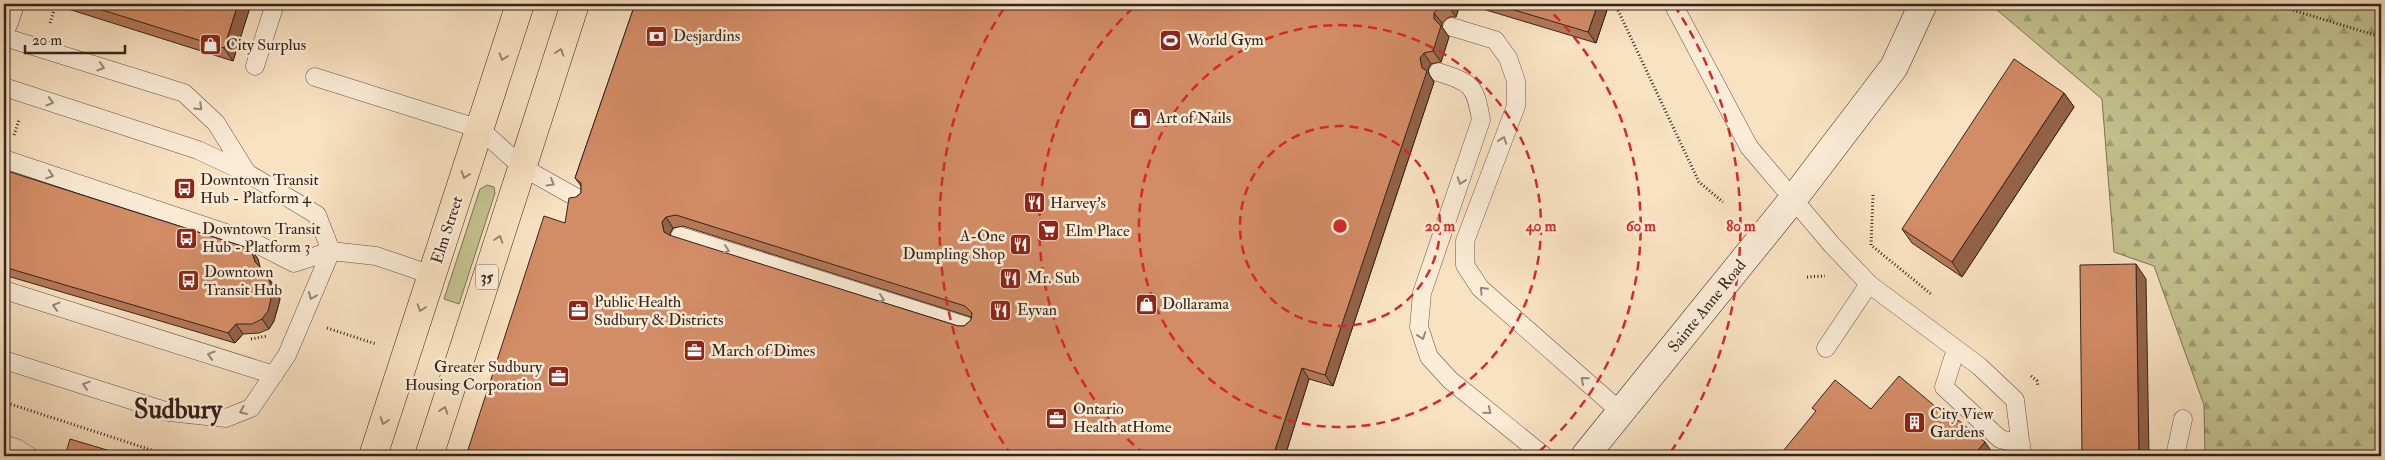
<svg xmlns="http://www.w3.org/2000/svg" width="2385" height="460" font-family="'IM FELL Double Pica',serif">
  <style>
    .green { fill: #c3c28f; stroke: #7c7356 }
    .forest { fill: url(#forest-firs); stroke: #7c7356 }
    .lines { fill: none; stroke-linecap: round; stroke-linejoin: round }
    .lane-casing { stroke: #655446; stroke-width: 19 }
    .secondary-casing { stroke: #34241d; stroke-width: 29 }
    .primary-casing { stroke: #34241d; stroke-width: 29 }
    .path { stroke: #34241d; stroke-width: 3; stroke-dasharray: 1 2.5; stroke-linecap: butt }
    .lane { stroke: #fbecd7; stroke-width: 18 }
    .secondary { stroke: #fbecd7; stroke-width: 28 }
    .primary { stroke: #f9e2c2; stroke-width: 28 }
    .wall { fill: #b57858; stroke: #34241d; fill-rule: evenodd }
    .shaded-wall { fill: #936247; stroke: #34241d }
    .building { fill: #d28c66; stroke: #34241d; fill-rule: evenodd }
    .oneway { stroke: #968370 }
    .oneway2 { stroke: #98887a }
    .ring { fill: none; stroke: #d62828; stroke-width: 2.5; stroke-dasharray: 9 6 }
    .labels { text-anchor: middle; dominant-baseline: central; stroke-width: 5; stroke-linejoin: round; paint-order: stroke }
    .shield { fill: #fbecd7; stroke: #706055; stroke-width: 1 }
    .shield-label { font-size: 15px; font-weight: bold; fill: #34241d }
    .poi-label { font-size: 16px; fill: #34241d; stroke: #fbecd7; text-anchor: start }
    .street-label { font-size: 16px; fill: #34241d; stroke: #fbecd7 }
    .town-label { font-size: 26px; font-weight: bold; fill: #34241d; stroke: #fbecd7 }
    .centre { fill: #d62828; stroke: #fbecd7; stroke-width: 2.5 }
    .ring-label { font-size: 15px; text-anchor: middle; font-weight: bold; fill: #d62828; stroke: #fbecd7; stroke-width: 5; stroke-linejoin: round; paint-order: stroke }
  </style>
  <defs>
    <pattern id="forest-firs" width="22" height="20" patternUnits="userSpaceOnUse" patternTransform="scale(1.25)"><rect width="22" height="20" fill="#c3c28f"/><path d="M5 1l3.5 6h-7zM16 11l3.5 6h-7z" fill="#9f9d74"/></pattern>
  </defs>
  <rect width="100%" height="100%" fill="#f9e2c2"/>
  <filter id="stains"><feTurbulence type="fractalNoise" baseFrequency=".004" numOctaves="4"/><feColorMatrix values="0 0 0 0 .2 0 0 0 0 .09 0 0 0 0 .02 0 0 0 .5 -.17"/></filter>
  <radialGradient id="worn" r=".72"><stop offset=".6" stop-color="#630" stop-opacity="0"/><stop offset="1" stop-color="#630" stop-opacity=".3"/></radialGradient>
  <path class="green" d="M487 185 494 187 495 193 459 304 444 299 480 189Z"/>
  <path class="forest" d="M1990 4H2381V456H2205L2204 405 2154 266 2114 252 2102 99Z"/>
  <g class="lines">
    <defs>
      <path id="lane" d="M1673 4 1749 147 1832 245 1869 284 1979 366 2015 400 2022 456
        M1452 27 1495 40 1508 58 1516 81V106L1465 241V265L1480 288 1621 412
        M4 37 184 93 216 123 247 173
        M255 66 275 4
        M1438 72C1472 83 1475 85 1481 120L1422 293 1419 327 1429 357 1450 380 1544 456
        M315 77 480 129 522 167 579 199
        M4 87 198 150 247 173 317 215 331 251 287 355 251 408 226 418 169 412 4 360
        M4 159 253 242 294 263 331 251 376 256 432 275
        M680 236 969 327
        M4 290 274 375
        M1826 348 1869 284
        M1956 349 1944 387 2000 439 2021 444
        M4 444 16 448 29 456
        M2175 456 2183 419"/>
      <path id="secondary" d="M4 22 10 4
        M1585 456 1794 198 1894 67 1923 4"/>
      <path id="primary" d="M373 456 520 4
        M429 456 575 4"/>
    </defs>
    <use href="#lane" class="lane-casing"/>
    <use href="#secondary" class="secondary-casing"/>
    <use href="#primary" class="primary-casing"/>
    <path class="path" d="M1615 4 1699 182 1723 202
      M2273 4 2381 37
      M50 23 56 4
      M14 135 19 120
      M1873 195 1871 245 1931 294
      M1807 277 1825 276
      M327 328 376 344
      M251 339 267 336
      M2031 376 2037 381 2038 386
      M4 402 170 456"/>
    <use href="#lane" class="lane"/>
    <use href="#secondary" class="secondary"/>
    <use href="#primary" class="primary"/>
  </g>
  <path class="wall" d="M61 4H251L233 61 65 8Z
    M635 4H1460L1456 17H1449L1442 23V27L1449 37 1441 62 1431 64 1428 69 1429 74 1434 82 1333 386 1309 379 1286 453 565 223 576 197 581 193V186L575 178ZM683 226 971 317V320L964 326H958L670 236V233L673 228Z
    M1466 4H1609L1596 43Z
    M2064 93 2074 107 1962 277 1912 243 1902 229Z
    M4 170 251 249 258 259 260 268 272 283 280 299 274 321 269 329 259 333 243 334 235 343 4 275Z"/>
  <path class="shaded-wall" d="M238 4H251L233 61 224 48Z
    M1449 4H1460L1456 17 1448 6Z
    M1598 4H1609L1596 43 1588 32Z
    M1434 13 1442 23V27L1449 37 1441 62 1433 51Z
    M1424 53 1431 64 1428 69 1429 74 1434 82 1333 386 1325 375 1422 68 1420 58Z
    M2064 93 2074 107 1962 277 1952 262Z
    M666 217 673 228 670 233 672 243 664 232 662 222Z
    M251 249 258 259 261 271 255 262Z
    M2136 264 2146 279 2149 456H2139Z
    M266 273 272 283 280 299 274 321 269 329 262 319Z
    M236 324 243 334 235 343 228 333Z
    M1302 368 1309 379 1285 456 1275 450Z
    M1985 442 1995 456H1973Z"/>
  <path class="building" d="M83 4H238L224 48Z
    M635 4H1449L1448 6H1441L1434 13V19L1441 26 1433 51 1424 53 1420 58 1422 68 1427 71 1325 375 1302 368 1275 450 1296 456H466L544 216 565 223 569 198 576 197 581 193V183L575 178ZM676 215 965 306 972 313 971 320 964 326H958L669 235 664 232 662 222 666 217Z
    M1494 4H1598L1588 32Z
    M2014 59 2064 93 1952 262 1902 229Z
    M4 170 251 249 255 262 266 273 273 290 268 311 262 319 252 324H236L228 333 4 267Z
    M2136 264 2139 456H2082L2080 265Z
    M1899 376 1955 423 1958 420 1985 442 1973 456H1779L1816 411 1812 408 1835 380 1871 409Z
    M70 439 127 456H65Z"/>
  <defs><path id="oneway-chevron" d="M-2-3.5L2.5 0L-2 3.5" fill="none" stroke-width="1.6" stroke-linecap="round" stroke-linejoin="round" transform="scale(1.25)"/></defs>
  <g class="oneway">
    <use href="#oneway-chevron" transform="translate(560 52) rotate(-72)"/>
    <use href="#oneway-chevron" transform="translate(503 57) rotate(108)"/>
    <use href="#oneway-chevron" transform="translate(465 175) rotate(108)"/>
    <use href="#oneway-chevron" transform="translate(499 239) rotate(-72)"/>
    <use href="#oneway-chevron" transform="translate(421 308) rotate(108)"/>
    <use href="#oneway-chevron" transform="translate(444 410) rotate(-72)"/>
    <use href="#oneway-chevron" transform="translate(384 421) rotate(108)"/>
  </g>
  <g class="oneway2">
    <use href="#oneway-chevron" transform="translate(101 67) rotate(17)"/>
    <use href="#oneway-chevron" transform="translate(50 102) rotate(17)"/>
    <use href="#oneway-chevron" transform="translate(199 107) rotate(44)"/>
    <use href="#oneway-chevron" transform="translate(1503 140) rotate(-70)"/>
    <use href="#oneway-chevron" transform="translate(50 175) rotate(18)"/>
    <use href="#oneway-chevron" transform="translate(1461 181) rotate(109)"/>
    <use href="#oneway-chevron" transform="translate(551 183) rotate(30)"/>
    <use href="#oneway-chevron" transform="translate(726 250) rotate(18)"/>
    <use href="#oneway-chevron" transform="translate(1483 290) rotate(-134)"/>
    <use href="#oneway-chevron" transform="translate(312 296) rotate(113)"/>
    <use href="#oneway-chevron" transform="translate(881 299) rotate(18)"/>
    <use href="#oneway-chevron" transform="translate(56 306) rotate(-163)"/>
    <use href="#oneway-chevron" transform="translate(1422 336) rotate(70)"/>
    <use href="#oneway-chevron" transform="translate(211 355) rotate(-163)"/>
    <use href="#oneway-chevron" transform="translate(1584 380) rotate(-139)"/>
    <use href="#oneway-chevron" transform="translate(86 385) rotate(-162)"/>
    <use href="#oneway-chevron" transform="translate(243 411) rotate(157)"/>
    <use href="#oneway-chevron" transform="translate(1488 411) rotate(39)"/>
  </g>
  <g class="ring">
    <circle cx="1340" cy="226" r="100"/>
    <circle cx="1340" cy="226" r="201"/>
    <path d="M1145 455A301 301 0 0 1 1137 4M1543 4A301 301 0 0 1 1535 455"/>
    <path d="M1012 456A401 401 0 0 1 1006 5M1674 5A401 401 0 0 1 1668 456"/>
  </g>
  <defs>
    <symbol id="bank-square" viewBox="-11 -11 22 22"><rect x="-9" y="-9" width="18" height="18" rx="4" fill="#8f2418" stroke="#fbecd7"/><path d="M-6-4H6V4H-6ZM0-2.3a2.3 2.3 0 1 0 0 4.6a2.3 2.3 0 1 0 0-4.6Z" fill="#fff"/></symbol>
    <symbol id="stadium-square" viewBox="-11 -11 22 22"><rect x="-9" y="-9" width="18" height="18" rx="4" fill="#8f2418" stroke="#fbecd7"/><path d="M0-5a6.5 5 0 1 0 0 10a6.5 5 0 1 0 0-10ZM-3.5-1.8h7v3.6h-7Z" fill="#fff"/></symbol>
    <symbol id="shop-square" viewBox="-11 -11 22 22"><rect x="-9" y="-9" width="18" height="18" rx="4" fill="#8f2418" stroke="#fbecd7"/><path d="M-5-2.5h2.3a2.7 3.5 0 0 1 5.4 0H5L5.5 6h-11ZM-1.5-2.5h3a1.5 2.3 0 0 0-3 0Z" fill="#fff"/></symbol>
    <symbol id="bus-square" viewBox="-11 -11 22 22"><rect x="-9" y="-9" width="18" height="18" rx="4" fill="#8f2418" stroke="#fbecd7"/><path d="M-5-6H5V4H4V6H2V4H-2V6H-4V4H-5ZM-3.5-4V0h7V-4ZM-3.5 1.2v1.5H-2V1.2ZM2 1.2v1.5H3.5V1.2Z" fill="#fff"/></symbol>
    <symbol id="restaurant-square" viewBox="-11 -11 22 22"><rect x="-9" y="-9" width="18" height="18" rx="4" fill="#8f2418" stroke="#fbecd7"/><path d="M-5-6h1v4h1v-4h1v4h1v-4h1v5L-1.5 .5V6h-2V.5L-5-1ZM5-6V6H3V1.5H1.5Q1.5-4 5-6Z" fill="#fff"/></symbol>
    <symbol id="supermarket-square" viewBox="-11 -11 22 22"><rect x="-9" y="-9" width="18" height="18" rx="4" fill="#8f2418" stroke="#fbecd7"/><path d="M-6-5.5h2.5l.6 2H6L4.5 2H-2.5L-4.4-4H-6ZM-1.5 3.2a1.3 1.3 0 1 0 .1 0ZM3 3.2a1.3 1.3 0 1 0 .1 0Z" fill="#fff"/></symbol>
    <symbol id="office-square" viewBox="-11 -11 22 22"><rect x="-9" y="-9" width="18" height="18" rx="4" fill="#8f2418" stroke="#fbecd7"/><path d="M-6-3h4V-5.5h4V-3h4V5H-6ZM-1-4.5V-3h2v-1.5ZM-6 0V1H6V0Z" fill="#fff"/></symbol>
    <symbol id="building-square" viewBox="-11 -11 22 22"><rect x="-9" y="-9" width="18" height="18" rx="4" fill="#8f2418" stroke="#fbecd7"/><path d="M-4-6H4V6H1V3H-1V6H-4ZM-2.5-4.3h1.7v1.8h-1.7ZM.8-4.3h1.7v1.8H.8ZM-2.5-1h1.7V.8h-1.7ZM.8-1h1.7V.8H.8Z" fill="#fff"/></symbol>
  </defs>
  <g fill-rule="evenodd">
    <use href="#bank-square" x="644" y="24" width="25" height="25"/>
    <use href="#stadium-square" x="1158" y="28" width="25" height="25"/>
    <use href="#shop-square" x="198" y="32" width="25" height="25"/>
    <use href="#shop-square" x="1128" y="106" width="25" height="25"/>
    <use href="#bus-square" x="172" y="176" width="25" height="25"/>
    <use href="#restaurant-square" x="1022" y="190" width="25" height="25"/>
    <use href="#supermarket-square" x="1036" y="218" width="25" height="25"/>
    <use href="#bus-square" x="174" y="226" width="25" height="25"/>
    <use href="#restaurant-square" x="1008" y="232" width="25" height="25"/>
    <use href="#restaurant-square" x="998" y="266" width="25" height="25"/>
    <use href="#bus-square" x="176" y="268" width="25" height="25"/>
    <use href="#shop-square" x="1134" y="292" width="25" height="25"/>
    <use href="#restaurant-square" x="988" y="298" width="25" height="25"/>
    <use href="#office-square" x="566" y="298" width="25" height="25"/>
    <use href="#office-square" x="682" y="338" width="25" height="25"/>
    <use href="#office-square" x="546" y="364" width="25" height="25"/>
    <use href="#office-square" x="1044" y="406" width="25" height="25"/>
    <use href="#building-square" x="1902" y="410" width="25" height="25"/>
  </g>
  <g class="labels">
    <rect class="shield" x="476" y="264.5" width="22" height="25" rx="4"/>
    <g class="shield-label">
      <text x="487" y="277">35</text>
    </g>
    <g class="poi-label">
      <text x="673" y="36">Desjardins</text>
      <text x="1187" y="40">World Gym</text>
      <text x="226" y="45">City Surplus</text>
      <text x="1156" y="118">Art of Nails</text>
      <text x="200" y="180">Downtown Transit<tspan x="200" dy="18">Hub - Platform 4</tspan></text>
      <text x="1050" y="203">Harvey's</text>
      <text x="202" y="229">Downtown Transit<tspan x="202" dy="18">Hub - Platform 3</tspan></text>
      <text x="1065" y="231">Elm Place</text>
      <text x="1005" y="236" text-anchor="end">A-One<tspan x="1005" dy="18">Dumpling Shop</tspan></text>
      <text x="204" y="272">Downtown<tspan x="204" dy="18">Transit Hub</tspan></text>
      <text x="1027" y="278">Mr. Sub</text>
      <text x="594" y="302">Public Health<tspan x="594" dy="18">Sudbury &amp; Districts</tspan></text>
      <text x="1162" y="304">Dollarama</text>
      <text x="1017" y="310">Eyvan</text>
      <text x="711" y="351">March of Dimes</text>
      <text x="542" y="367" text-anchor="end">Greater Sudbury<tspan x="542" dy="18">Housing Corporation</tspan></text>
      <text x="1073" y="409">Ontario<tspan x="1073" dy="18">Health atHome</tspan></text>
      <text x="1930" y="414">City View<tspan x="1930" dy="18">Gardens</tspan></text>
    </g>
    <g class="street-label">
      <text transform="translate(447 230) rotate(-72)">Elm Street</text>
      <text transform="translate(1707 306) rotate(-51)">Sainte Anne Road</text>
    </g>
    <g class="town-label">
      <text x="178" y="410">Sudbury</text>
    </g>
  </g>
  <circle cx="1340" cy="226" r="8" class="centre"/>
  <g class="ring-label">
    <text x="1440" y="231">20 m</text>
    <text x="1541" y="231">40 m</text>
    <text x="1641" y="231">60 m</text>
    <text x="1741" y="231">80 m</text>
  </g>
  <rect width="2385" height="460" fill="none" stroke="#f9e2c2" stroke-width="20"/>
  <rect x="5" y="5" width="2375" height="450" fill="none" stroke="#34241d" stroke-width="2.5"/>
  <rect x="10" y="10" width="2365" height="440" fill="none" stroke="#34241d"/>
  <path d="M25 45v8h100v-8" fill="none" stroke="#34241d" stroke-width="2.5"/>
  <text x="32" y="45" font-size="15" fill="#34241d" stroke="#fbecd7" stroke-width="4" paint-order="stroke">20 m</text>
  <rect width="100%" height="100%" filter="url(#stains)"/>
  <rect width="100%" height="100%" fill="url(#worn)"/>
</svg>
